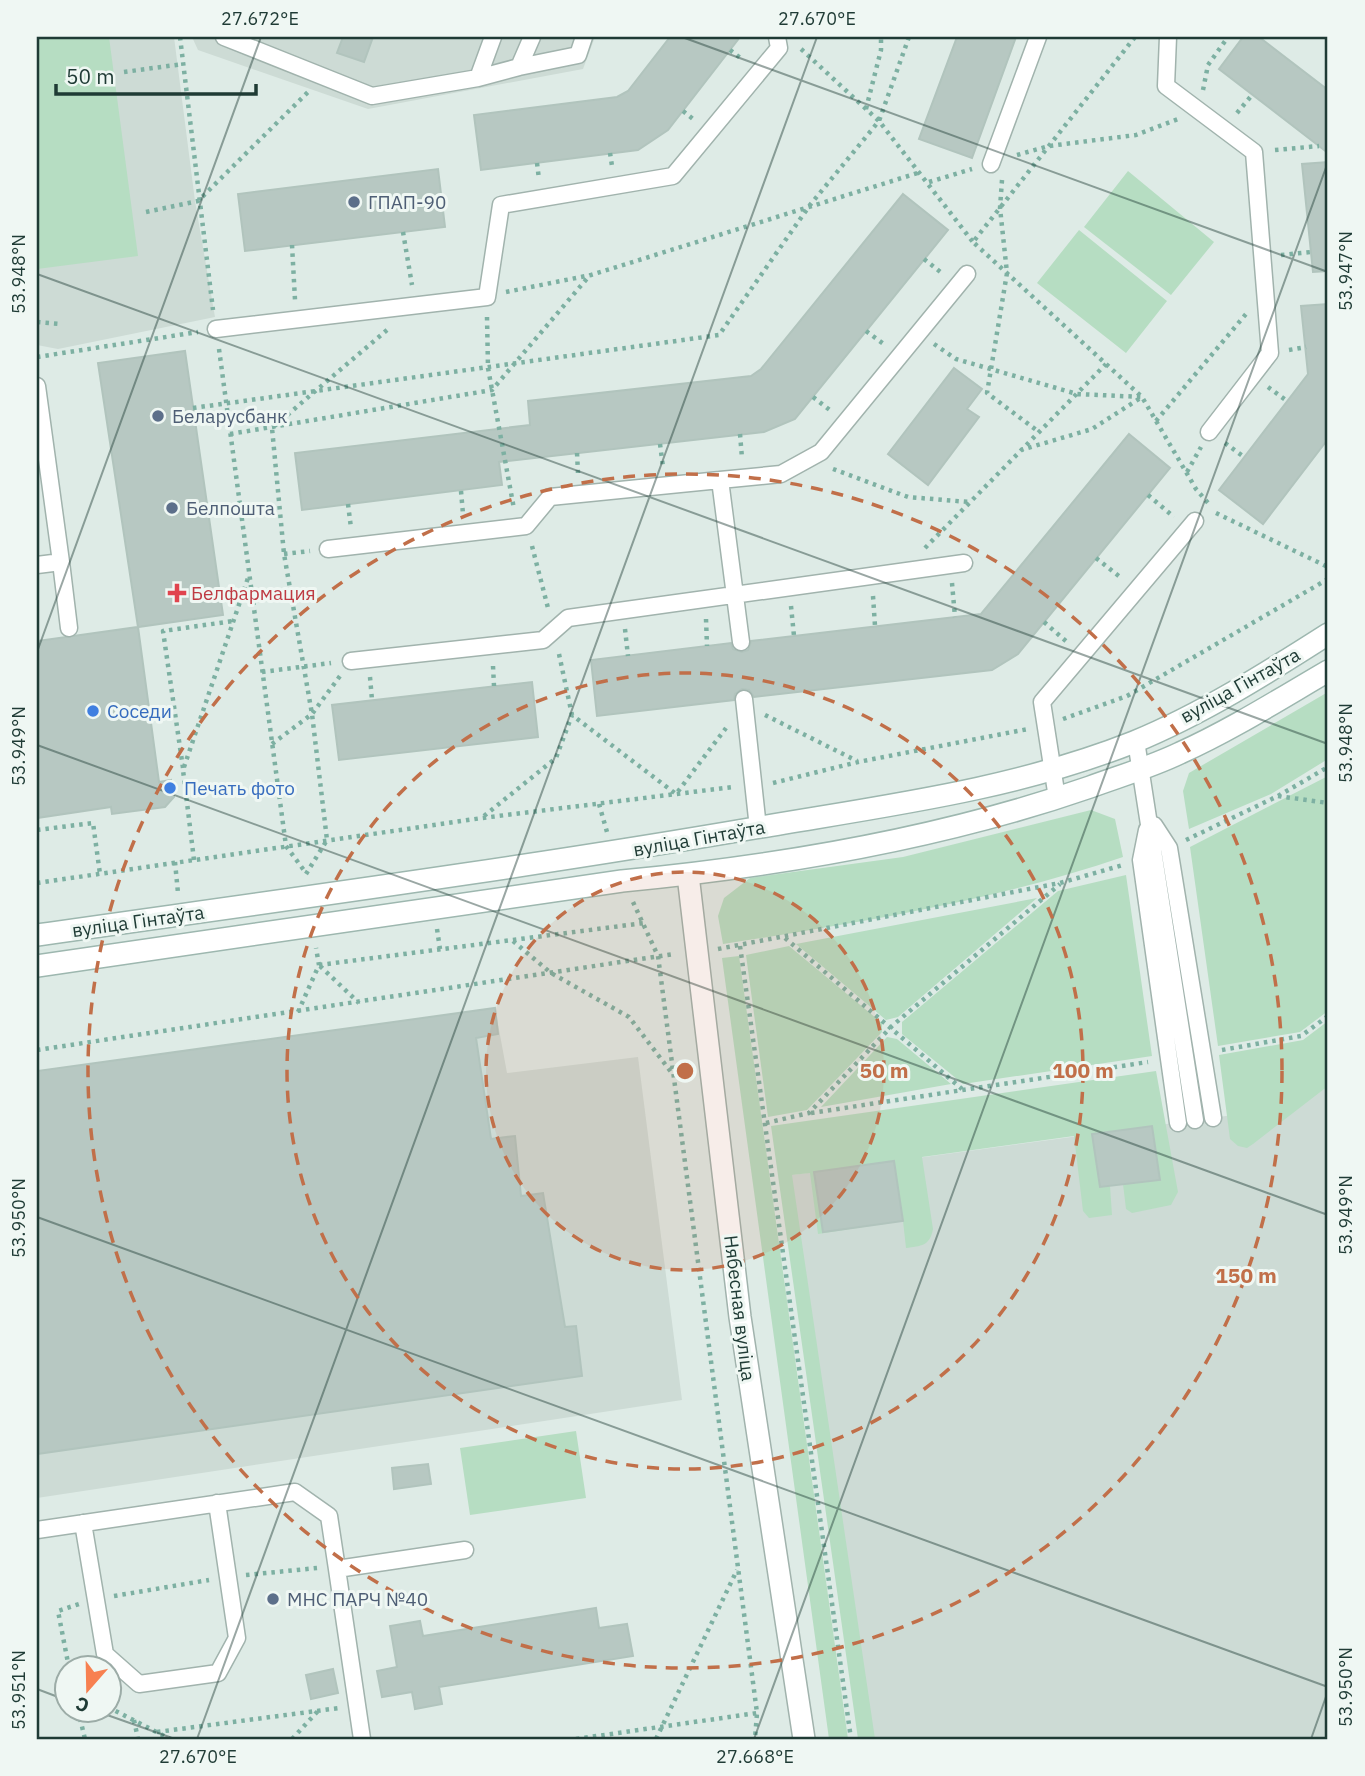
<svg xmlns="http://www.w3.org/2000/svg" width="1365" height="1776" font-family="'IBM Plex Sans',sans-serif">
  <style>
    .built { fill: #cddbd5 }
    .green { fill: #b6ddc2 }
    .building { fill: #b7c8c2; stroke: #b1c4bd; stroke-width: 2 }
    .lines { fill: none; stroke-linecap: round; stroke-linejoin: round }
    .lane-casing { stroke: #a1b3ad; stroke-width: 19 }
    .street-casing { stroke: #a1b3ad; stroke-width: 24 }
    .secondary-casing { stroke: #9db7af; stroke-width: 24 }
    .path { stroke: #7db0a2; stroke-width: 4.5; stroke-dasharray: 3.5 5; stroke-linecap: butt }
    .lane { stroke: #fff; stroke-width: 16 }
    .street { stroke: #fff; stroke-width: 21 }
    .secondary { stroke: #fff; stroke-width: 21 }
    .ticks { fill: none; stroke: #1f3b35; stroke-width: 2; stroke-opacity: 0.45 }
    .ring { fill: none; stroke: #c16f49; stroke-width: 3.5; stroke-dasharray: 12 9 }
    .service-dot { fill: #5c6f8a; stroke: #eff7f3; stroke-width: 2.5 }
    .health-dot { fill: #e0444e; stroke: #eff7f3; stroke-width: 2.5 }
    .shop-dot { fill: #3f7fe0; stroke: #eff7f3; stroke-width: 2.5 }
    .labels { text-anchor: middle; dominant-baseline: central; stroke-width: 6; stroke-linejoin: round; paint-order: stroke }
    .service-label { font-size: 19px; fill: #4e5e75; stroke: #eff7f3; text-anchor: start }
    .health-label { font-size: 19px; fill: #be3a42; stroke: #eff7f3; text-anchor: start }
    .street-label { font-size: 19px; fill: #1f3b35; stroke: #eff7f3 }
    .shop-label { font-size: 19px; fill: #366cbe; stroke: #eff7f3; text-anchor: start }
    .centre { fill: #c16f49; stroke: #eff7f3; stroke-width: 3.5 }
    .ring-label { font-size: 21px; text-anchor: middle; font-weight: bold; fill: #c16f49; stroke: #eff7f3; stroke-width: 6; stroke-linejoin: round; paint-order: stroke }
    .neatline { fill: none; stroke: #1f3b35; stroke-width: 2.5 }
    .ticks-label { font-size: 18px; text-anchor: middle; fill: #1f3b35 }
  </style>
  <rect width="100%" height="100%" fill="#deebe6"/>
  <path class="built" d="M37 37H174L195 201 215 317 58 349 37 345Z
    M192 37H595L583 69 368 109 198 50Z
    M495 1008 507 1073 638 1057 682 1400 37 1498V1071Z
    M1328 1075V1739H864L785 1176 1284 1108Z"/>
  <path class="green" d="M37 37H109L138 256 37 269Z
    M1128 171 1214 242 1171 295 1084 227Z
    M1079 230 1167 301 1126 353 1037 283Z
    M1328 692V759L1271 794 1189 829 1183 791 1189 773Z
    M1328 776V1011L1300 1032 1218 1046 1190 847Z
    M1091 810 1115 819 1123 857C994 901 858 923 723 944L718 916 724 898 750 878 903 857Z
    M1126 875 1152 1056 963 1084 902 1034V1022L1058 891Z
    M1037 898 898 1017 886 1020 796 944Z
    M789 946 882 1023V1032L807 1110 768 1117 746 955Z
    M739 956 848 1739H829L722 958Z
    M1328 1021V1086L1253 1144 1247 1148 1238 1146 1230 1139 1219 1055 1303 1040Z
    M887 1037 897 1039 951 1084 821 1107Z
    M1156 1071 1178 1192 1171 1205 1132 1213 1126 1209 1123 1184 1110 1186 1112 1215 1089 1218 1083 1211 1074 1136 922 1157 933 1229C930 1246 921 1246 906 1248L903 1221 818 1234 810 1173 792 1175 875 1739H858L771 1126Z
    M576 1431 586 1498 470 1515 460 1448Z"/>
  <path class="building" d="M343 37H373L364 62 337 53Z
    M670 37H740L668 130 638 150 481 170 474 115 617 97 628 91Z
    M957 37H1016L972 158 919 139Z
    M1243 37H1259L1328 90V153L1219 69Z
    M1328 162V271L1313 272 1302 164Z
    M438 169 445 227 245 251 238 194Z
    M903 194 948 230 795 419 764 432 499 462 502 485 302 510 295 453 530 425 528 401 751 376 761 369Z
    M1328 304V439L1263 524 1219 490 1308 374 1301 306Z
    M185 351 223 615 138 627 98 363Z
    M954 368 982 389 967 409 979 417 928 485 888 454Z
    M1129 434 1170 468 1018 654 992 670 754 697 749 690 742 689 735 694 734 700 597 716 591 660 731 643 733 649 742 652 748 650 751 641 981 614Z
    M138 627 159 782 171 780 174 797 165 807 112 814 111 807 37 818V641Z
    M532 682 538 737 339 760 332 705Z
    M495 1008 498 1034 476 1038 491 1139 515 1136 521 1196 543 1193 565 1327 576 1326 582 1376 37 1454V1071Z
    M1152 1126 1160 1180 1100 1187 1092 1134Z
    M894 1161 903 1221 823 1232 814 1172Z
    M428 1464 431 1484 394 1489 392 1468Z
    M596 1608 599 1628 627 1624 633 1656 439 1687 442 1704 415 1709 412 1692 382 1697 377 1671 397 1667 390 1626 420 1621 423 1636Z
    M333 1669 338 1693 311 1699 306 1675Z"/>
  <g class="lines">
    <defs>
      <path id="lane" d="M224 37 372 96 478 78 493 37
        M532 37 519 67 578 55 584 37
        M1168 37 1166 86 1254 152 1270 353 1209 432
        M478 78 519 67
        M991 164 1038 37
        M216 329 487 297 501 205 673 176 779 48 777 37
        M328 549 526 526 550 497 720 480
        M61 562 69 628
        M37 565 61 562 37 386
        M741 642 720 480 781 474 821 452 967 274
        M351 661 543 640 568 618 964 563
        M744 699 758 828
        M1136 741 1195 1120
        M1057 798 1042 702 1195 521
        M1154 825 1169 848 1213 1118
        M1147 830 1141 860 1178 1123
        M83 1523 105 1654 139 1684 218 1673 237 1638 217 1503
        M37 1530 295 1492 329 1516 337 1569
        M362 1739 337 1569 465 1550"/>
      <path id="street" d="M688 875 740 1317 804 1739"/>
      <path id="secondary" d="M37 935C276 901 516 869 755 828 883 806 1013 790 1134 742 1202 714 1267 673 1328 634
        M37 966 622 881C780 866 940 839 1090 787 1120 776 1151 767 1180 753 1231 730 1280 699 1328 671"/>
    </defs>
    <use href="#lane" class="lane-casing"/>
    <use href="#street" class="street-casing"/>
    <use href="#secondary" class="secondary-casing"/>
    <path class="path" d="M180 37 213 310
      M909 37 879 121 973 242
      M1135 37 973 242 1142 397 1196 489 1208 503
      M730 50 743 60
      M124 72 183 64
      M1203 90 1208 65 1228 37
      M866 109 881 50V37
      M683 111 693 119
      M1237 113 1252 95
      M1275 150 1319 146
      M610 153 612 166
      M1017 155 1049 146 1136 135 1178 119
      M537 163 539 179
      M1002 180 1000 208 1007 273 987 393 1039 432
      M929 182 972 169
      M146 212 198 201 308 92
      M403 232 412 285
      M292 245 295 300
      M1281 255 1311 252
      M924 259 943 274
      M506 292 591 275 921 172
      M487 317 488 368 514 509
      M37 322 60 324
      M866 331 885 345
      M934 344 956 359 1077 394 1142 397 1092 429 1021 450
      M219 349 286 846 306 873
      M1289 350 1306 347
      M37 357 198 332
      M1268 387 1287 401
      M813 397 831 411
      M193 408 719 335 810 205 879 121 800 48
      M1156 421 1246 314
      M230 434 492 390 590 275
      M740 434 742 458
      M1225 443 1244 457
      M660 444 663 467
      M577 453 578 473
      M833 469 908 497 969 502
      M1187 472 1201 447
      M461 491 463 514
      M1148 495 1174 517
      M348 504 351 528
      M207 511 240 506
      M1216 513 1328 567
      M532 546 548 608
      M925 548 1106 364
      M284 554 310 551
      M1096 558 1120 577
      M952 583 955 617
      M873 596 875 626
      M791 606 794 636
      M706 619 707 646
      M1044 622 1067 642
      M625 629 628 656
      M559 654 572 715
      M493 666 494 686
      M262 672 331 663
      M370 677 372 700
      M765 715 857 761
      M1063 719 1127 696 1328 579
      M272 744 312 714 340 676
      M183 768 163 631 233 621
      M773 783 858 762 1028 729
      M1278 796 1328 803
      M599 804 607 832
      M484 816 556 758 572 715 676 794 726 728
      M37 830 93 823 100 874
      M1186 840 1278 796 1328 767
      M194 860 183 770 248 578
      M175 862 178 893
      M306 874 327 840 312 714 284 554 272 428 387 330
      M37 883 482 818 733 787
      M633 902 658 956 757 1713 755 1739
      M437 929 440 949
      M785 938 962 1089
      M513 941 551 973 629 1017 671 1072
      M740 946 851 1739
      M718 949 1060 883 1123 865
      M319 965 644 923
      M320 966 359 1003
      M298 1012 319 965 316 948
      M37 1050 674 954
      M1222 1050 1301 1036 1328 1016
      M811 1113 1148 1062
      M766 1123 809 1113 892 1026 1060 884
      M246 1575 317 1568
      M114 1596 209 1580
      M69 1668 58 1611 79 1604
      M108 1707 170 1739
      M78 1710 85 1739
      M134 1720 138 1739
      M157 1732 339 1708
      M292 1739 318 1711
      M576 1739 757 1713
      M656 1739 737 1570"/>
    <use href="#lane" class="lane"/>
    <use href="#street" class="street"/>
    <use href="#secondary" class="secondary"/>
  </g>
  <path class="ticks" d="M682 37 1328 272M37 274 1328 744M37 652 261 37M37 745 1328 1215M37 1217 1328 1687M37 1689 66 1700M93 1710 175 1739M197 1739 817 37M754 1739 1328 162M1311 1739 1328 1691"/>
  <circle cx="685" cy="1071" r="199" fill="#c16f49" fill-opacity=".12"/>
  <g class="ring">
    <circle cx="685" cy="1071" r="199"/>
    <circle cx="685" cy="1071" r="398"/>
    <circle cx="685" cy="1071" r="597"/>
  </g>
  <g class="service-dot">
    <circle cx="354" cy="202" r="7"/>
    <circle cx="158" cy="416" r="7"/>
    <circle cx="172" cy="508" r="7"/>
    <circle cx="273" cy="1599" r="7"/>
  </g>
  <path class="health-dot" d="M173.5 582.5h7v7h7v7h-7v7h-7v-7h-7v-7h7z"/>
  <g class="shop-dot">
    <circle cx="93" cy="711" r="7"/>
    <circle cx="170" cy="788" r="7"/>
  </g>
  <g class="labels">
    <g class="service-label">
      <text x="368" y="202">ГПАП-90</text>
      <text x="172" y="416">Беларусбанк</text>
      <text x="186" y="508">Белпошта</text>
      <text x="287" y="1599">МНС ПАРЧ №40</text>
    </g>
    <g class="health-label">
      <text x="191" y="593">Белфармация</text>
    </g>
    <g class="street-label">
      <text transform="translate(1240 685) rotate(-29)">вуліца Гінтаўта</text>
      <text transform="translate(699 838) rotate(-10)">вуліца Гінтаўта</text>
      <text transform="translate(138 921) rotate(-8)">вуліца Гінтаўта</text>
      <text transform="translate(740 1308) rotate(83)">Нябесная вуліца</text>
    </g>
    <g class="shop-label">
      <text x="107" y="711">Соседи</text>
      <text x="184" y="788">Печать фото</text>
    </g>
  </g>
  <circle cx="685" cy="1071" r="10" class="centre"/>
  <g class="ring-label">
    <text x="884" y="1078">50 m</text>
    <text x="1083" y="1078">100 m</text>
    <text x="1246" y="1283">150 m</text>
  </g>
  <rect width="1365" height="1776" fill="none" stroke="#eff7f3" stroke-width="77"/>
  <g transform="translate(88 1689) rotate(200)"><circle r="33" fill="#eff7f3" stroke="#9caca7" stroke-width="2"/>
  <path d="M0-5L12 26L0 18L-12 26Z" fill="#f78050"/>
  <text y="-10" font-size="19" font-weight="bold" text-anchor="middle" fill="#1f3b35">С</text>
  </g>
  <path d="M56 84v10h200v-10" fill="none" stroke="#1f3b35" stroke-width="3.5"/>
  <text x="66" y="84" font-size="21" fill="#1f3b35" stroke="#eff7f3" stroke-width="5" paint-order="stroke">50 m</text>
  <rect x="38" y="38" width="1288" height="1700" class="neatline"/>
  <g class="ticks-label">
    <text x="260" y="25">27.672°E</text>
    <text x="817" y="25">27.670°E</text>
    <text transform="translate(1346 271) rotate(-90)" y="6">53.947°N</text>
    <text transform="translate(19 274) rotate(-90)" y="6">53.948°N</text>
    <text transform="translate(1346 743) rotate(-90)" y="6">53.948°N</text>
    <text transform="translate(19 746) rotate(-90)" y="6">53.949°N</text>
    <text transform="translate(1346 1215) rotate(-90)" y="6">53.949°N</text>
    <text transform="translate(19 1218) rotate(-90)" y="6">53.950°N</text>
    <text transform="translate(1346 1687) rotate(-90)" y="6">53.950°N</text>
    <text transform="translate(19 1690) rotate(-90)" y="6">53.951°N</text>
    <text x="198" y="1763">27.670°E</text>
    <text x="755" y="1763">27.668°E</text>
  </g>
</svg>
